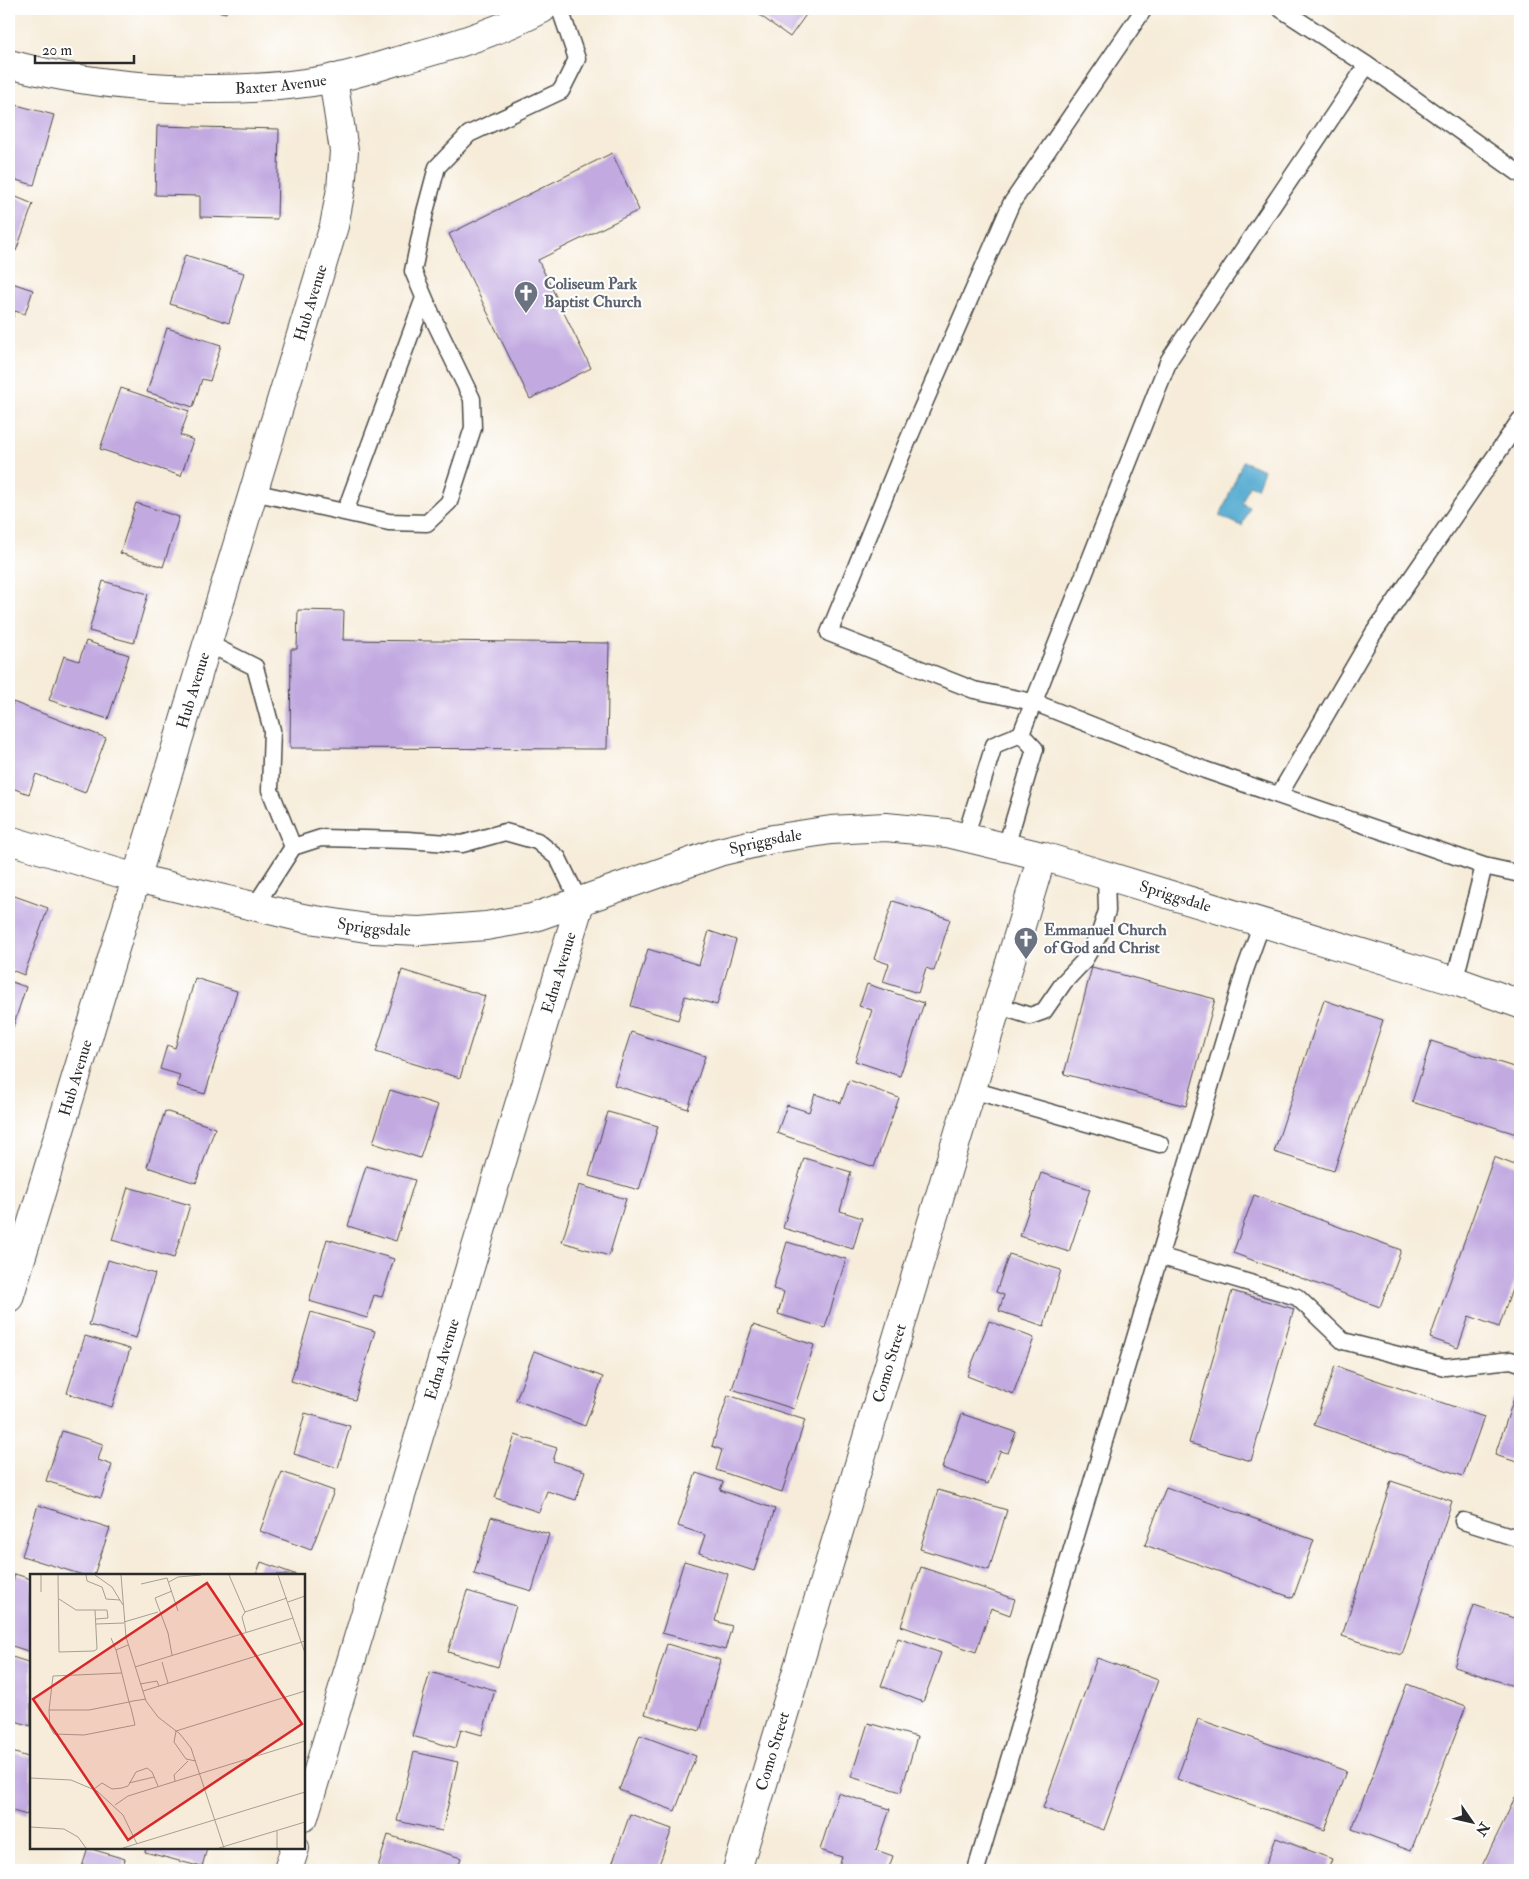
<svg xmlns="http://www.w3.org/2000/svg" width="1529" height="1879" font-family="'IM FELL Double Pica',serif">
  <style>
    .water { fill: #53aad0; stroke: #3f6a7e }
    .building { fill: #c2aae1 }
    .lines { fill: none; stroke-linecap: round; stroke-linejoin: round }
    .service-casing { stroke: #494845; stroke-width: 19 }
    .minor-casing { stroke: #494845; stroke-width: 30 }
    .tertiary-casing { stroke: #494845; stroke-width: 30 }
    .service { stroke: #fff; stroke-width: 16 }
    .minor { stroke: #fff; stroke-width: 28 }
    .tertiary { stroke: #fff; stroke-width: 28 }
    .labels { text-anchor: middle; dominant-baseline: central; stroke-width: 4; stroke-linejoin: round; paint-order: stroke }
    .street-label { font-size: 16px; fill: #2b2b2b; stroke: #fff }
    .worship-label { font-size: 16px; font-weight: bold; fill: #5b616d; stroke: #fff; text-anchor: start }
    .inset-road { fill: none; stroke: #a59f93; stroke-width: 1 }
    .view { fill: #d62828; fill-opacity: 0.15; stroke: #d62828; stroke-width: 2.5 }
    .inset-edge { fill: none; stroke: #2b2b2b; stroke-width: 2.5 }
  </style>
  <rect width="100%" height="100%" fill="#fff"/>
  <filter id="ink" filterUnits="userSpaceOnUse"><feTurbulence type="fractalNoise" baseFrequency=".02" numOctaves="2"/><feDisplacementMap in="SourceGraphic" scale="10" xChannelSelector="R" yChannelSelector="G"/><feConvolveMatrix kernelMatrix="1 2 1 2 8 2 1 2 1" color-interpolation-filters="sRGB"/></filter>
  <filter id="wash" filterUnits="userSpaceOnUse"><feTurbulence type="fractalNoise" baseFrequency=".0096" numOctaves="4" result="noise"/><feDisplacementMap in="SourceGraphic" scale="20" xChannelSelector="R" yChannelSelector="G"/><feGaussianBlur stdDeviation="1.12" result="paint"/><feColorMatrix in="noise" values="0 0 0 0 0 0 0 0 0 0 0 0 0 0 0 0 0 1.4 0 .05"/><feComposite in="paint" operator="in"/></filter>
  <g filter="url(#wash)">
    <rect width="100%" height="100%" fill="#f6ecd9"/>
    <path class="water" d="M1243 461 1264 470 1257 488 1249 485 1242 503 1249 507 1242 526 1220 516Z"/>
    <g id="blocks">
      <path class="building" d="M206 9H227L226 13Z
        M751 9H810L790 37Z
        M9 103 54 115 34 185 9 178Z
        M157 126 279 129 277 219 200 217V196L155 195Z
        M612 153 639 210 538 260 591 368 530 399 449 234Z
        M9 194 33 204 16 251 9 248Z
        M185 255 244 273 229 323 170 304Z
        M9 282 33 290 25 314 15 311 9 328Z
        M167 328 221 345 210 381 202 379 193 407 147 392Z
        M121 388 189 411 180 435 193 440 181 476 100 449Z
        M136 503 179 517 163 567 120 553Z
        M103 581 148 594 134 643 89 631Z
        M298 610 344 611 343 640 609 643 607 749 290 748 291 649H297Z
        M86 641 129 655 108 719 49 700 64 656 79 661Z
        M13 702 106 738 85 793 36 774 29 794 9 787V713Z
        M9 894 48 908 24 975 9 969Z
        M893 901 950 919 934 971 926 968 918 993 883 982 889 964 874 959Z
        M709 931 736 940 717 1005 685 996 678 1020 631 1006 648 949 699 965Z
        M1092 967 1215 999 1186 1106 1064 1074Z
        M402 970 485 996 460 1078 376 1052Z
        M195 978 237 991 205 1094 177 1086 180 1075 160 1069 167 1045 175 1048Z
        M9 981 26 987 9 1039Z
        M867 984 924 1003 900 1076 855 1061 872 1010 859 1006Z
        M1324 1000 1383 1020 1334 1171 1274 1152Z
        M631 1032 705 1056 688 1109 614 1085Z
        M1431 1041 1520 1069V1135L1412 1102Z
        M849 1080 899 1098 874 1167 777 1133 787 1105 809 1112 815 1094 841 1103Z
        M390 1090 438 1105 420 1158 373 1143Z
        M165 1111 215 1128 196 1183 147 1167Z
        M608 1112 658 1126 639 1190 589 1176Z
        M1494 1157 1520 1167V1266L1499 1327 1469 1316 1458 1348 1430 1338Z
        M804 1158 851 1172 840 1211 862 1218 853 1249 783 1228Z
        M366 1166 415 1180 396 1241 348 1226Z
        M1041 1173 1090 1189 1069 1252 1020 1236Z
        M579 1185 626 1199 609 1256 562 1242Z
        M128 1187 190 1205 174 1258 112 1240Z
        M1254 1195 1401 1250 1380 1307 1233 1253Z
        M327 1239 394 1259 382 1297 374 1295 367 1318 309 1301Z
        M787 1242 846 1259 825 1328 778 1314 784 1292 773 1289Z
        M1009 1254 1061 1270 1044 1326 999 1311 1004 1295 996 1292Z
        M108 1260 155 1274 136 1338 89 1325Z
        M1232 1291 1294 1309 1251 1461 1189 1443Z
        M311 1312 375 1331 355 1400 291 1381Z
        M989 1321 1034 1338 1013 1394 967 1376Z
        M753 1325 814 1345 794 1409 732 1389Z
        M85 1336 130 1349 112 1407 67 1393Z
        M534 1351 603 1377 585 1426 516 1400Z
        M1335 1366 1484 1417 1463 1476 1314 1425Z
        M728 1395 805 1420 782 1492 716 1470 722 1450 712 1446Z
        M1514 1398 1520 1400V1463L1495 1455Z
        M305 1413 350 1426 338 1468 294 1454Z
        M962 1414 1016 1432 1008 1453 1000 1451 988 1484 942 1468Z
        M62 1431 103 1444 98 1460 112 1465 101 1498 46 1481Z
        M515 1435 557 1448 553 1461 585 1471 576 1500 547 1491 539 1512 495 1498Z
        M282 1472 334 1491 311 1550 260 1531Z
        M696 1473 723 1482 720 1490 775 1509 754 1571 699 1553 705 1535 678 1526Z
        M1391 1481 1452 1501 1402 1655 1342 1636Z
        M1166 1487 1314 1540 1293 1598 1145 1545Z
        M938 1490 1007 1510 989 1570 920 1549Z
        M38 1505 110 1528 94 1575H83L22 1556Z
        M491 1517 549 1534 532 1591 474 1574Z
        M684 1561 728 1574 715 1621 732 1626 725 1650 662 1633Z
        M261 1562 297 1575H256Z
        M921 1567 1015 1599 1010 1615 991 1608 976 1652 901 1626Z
        M15 1574 31 1579V1652L9 1645V1595Z
        M467 1591 516 1606 498 1667 448 1652Z
        M1474 1605 1520 1620V1688L1454 1667Z
        M898 1638 941 1653 923 1702 881 1686Z
        M667 1644 721 1660 700 1731 645 1714Z
        M9 1656 31 1663V1726L9 1719Z
        M1097 1658 1158 1680 1104 1830 1043 1808Z
        M430 1672 495 1690 482 1735 461 1729 456 1748 412 1736Z
        M1407 1684 1466 1706 1411 1851 1352 1829Z
        M1198 1719 1346 1771 1325 1830 1177 1779Z
        M868 1723 917 1737 901 1792 851 1777Z
        M640 1735 696 1756 675 1811 619 1790Z
        M9 1751 31 1758V1799L27 1815 9 1810Z
        M414 1752 458 1762 442 1831 397 1821Z
        M1520 1788V1870H1480Z
        M838 1793 890 1809 876 1850 893 1856 888 1870H837L842 1857 820 1850Z
        M630 1814 672 1829 657 1870H610Z
        M388 1835 461 1858 457 1870H377Z
        M1276 1838 1332 1859 1328 1870H1264Z
        M88 1848 125 1859 122 1870H81Z
        M146 1848H207L202 1867 145 1852Z"/>
    </g>
  </g>
  <g filter="url(#ink)">
    <use href="#blocks" fill-opacity="0" stroke="#494845" stroke-width="1"/>
    <g class="lines">
      <defs>
        <path id="service" d="M1144 9 1011 204 902 454 829 633 974 690 1033 702 1205 770 1484 866
          M1367 65 1520 174
          M253 492 389 522 427 523 449 502 473 428 472 399 433 318 413 271 425 212 437 167 469 134 561 91 577 59 560 9
          M345 512 424 298
          M207 643 255 667 272 730 270 790 293 847
          M1279 795 1373 634 1520 420
          M965 838 994 745 1021 734 1169 360 1367 65 1281 9
          M1006 847 1035 749 1021 734
          M255 906 293 847 321 838 407 840 462 844 505 832 537 841 558 858 580 903
          M1454 982 1484 866 1520 874
          M997 1005 1030 1016 1044 1011 1064 982 1083 962 1100 933 1107 911 1106 875
          M972 1090 1160 1144
          M1159 1256 1297 1297 1343 1341 1445 1367 1511 1360 1520 1363
          M1463 1521 1520 1539
          M976 1870 1245 970 1262 923"/>
        <g id="minor">
          <path id="s1" d="M9 64C106 90 231 97 331 79 357 74 382 65 408 58 453 46 500 31 542 9"/>
          <path id="s2" d="M9 1298 334 226 341 189 344 151 333 78"/>
          <path id="s3" d="M304 1817 580 903"/>
          <path d="M288 1870 295 1848"/>
          <path id="s4" d="M737 1870 1042 856"/>
        </g>
        <g id="tertiary">
          <path id="s5" d="M9 840 136 878 303 918 373 929 420 931 486 926 532 918 719 852 773 839 831 830 886 827 947 833 1042 856 1461 983 1520 1004"/>
        </g>
      </defs>
      <use href="#service" class="service-casing"/>
      <use href="#minor" class="minor-casing"/>
      <use href="#tertiary" class="tertiary-casing"/>
      <use href="#service" class="service"/>
      <use href="#minor" class="minor"/>
      <use href="#tertiary" class="tertiary"/>
    </g>
  </g>
  <defs>
    <symbol id="church-pin" viewBox="-11 -11 22 30"><path d="M0 17L-7.5 6A9.5 9.5 0 1 1 7.5 6Z" fill="#6b7280" stroke="#fff"/><path d="M-1.2-6h2.4v3.5h3.3v2.4h-3.3V6h-2.4V-.1h-3.3v-2.4h3.3Z" fill="#fff"/></symbol>
  </defs>
  <g fill-rule="evenodd">
    <use href="#church-pin" x="512" y="279" width="28" height="38"/>
    <use href="#church-pin" x="1012" y="925" width="28" height="38"/>
  </g>
  <g class="labels">
    <g class="street-label">
      <text stroke="none"><textPath href="#s1" startOffset="274">Baxter Avenue</textPath></text>
      <text stroke="none"><textPath href="#s2" startOffset="1040">Hub Avenue</textPath></text>
      <text stroke="none"><textPath href="#s2" startOffset="635">Hub Avenue</textPath></text>
      <text stroke="none"><textPath href="#s5" startOffset="781">Spriggsdale</textPath></text>
      <text stroke="none"><textPath href="#s5" startOffset="1201">Spriggsdale</textPath></text>
      <text stroke="none"><textPath href="#s5" startOffset="376">Spriggsdale</textPath></text>
      <text stroke="none"><textPath href="#s3" startOffset="882">Edna Avenue</textPath></text>
      <text stroke="none"><textPath href="#s2" startOffset="230">Hub Avenue</textPath></text>
      <text stroke="none"><textPath href="#s3" startOffset="478">Edna Avenue</textPath></text>
      <text stroke="none"><textPath href="#s4" startOffset="529">Como Street</textPath></text>
      <text stroke="none"><textPath href="#s4" startOffset="124">Como Street</textPath></text>
    </g>
    <g class="worship-label">
      <text x="544" y="284">Coliseum Park<tspan x="544" dy="18">Baptist Church</tspan></text>
      <text x="1044" y="930">Emmanuel Church<tspan x="1044" dy="18">of God and Christ</tspan></text>
    </g>
  </g>
  <g transform="translate(30 1574)">
    <rect width="275" height="275" fill="#f6ecd9"/>
    <path class="inset-road" d="M11 1V18M28 1 29 78 64 77 67 75 65 36H46L29 25M56 1 57 7 72 13 76 25 90 26M65 1 82 13 93 31M91 1 96 63 116 127 128 143 150 160 161 174 194 274M199 1 215 38M248 1 275 79M139 8 148 3 171 1M111 10 137 4 148 37M142 17 125 24 138 59 142 81M258 28 275 22M65 36H77L78 44 66 45M94 48 128 38M66 50 94 49M216 58 212 43 215 38 257 24M81 64 86 76 98 71M86 76 99 128 101 134 105 151 54 161 24 160 20 153 19 136H59L99 128 103 127 116 125M132 88 138 109M105 93 263 44M110 110 127 107 129 112M113 117 275 67M19 136 23 102 92 99M166 187 156 185 144 168 146 157 275 117M0 204 41 206 67 217 93 241 107 270M145 207 144 201 158 187M99 209 124 203M64 215 72 209 82 215 92 214 98 212 106 198 117 194 122 198 128 212M85 231 98 222 275 167M0 253 34 255 48 263 56 274M247 257V274M93 274 275 218M189 274 275 248"/>
    <path class="view" d="M177 9 272 150 98 266 3 125Z"/>
    <rect width="275" height="275" class="inset-edge"/>
  </g>
  <rect width="1529" height="1879" fill="none" stroke="#fff" stroke-width="30"/>
  <g transform="translate(1472 1822) rotate(124)" stroke="#ffffff" stroke-width="4" paint-order="stroke">
  <path d="M0-4L9 19L0 12L-9 19Z" fill="#2b2b2b"/>
  <text y="-8" font-size="14" font-weight="bold" text-anchor="middle" fill="#2b2b2b">N</text>
  </g>
  <path d="M35 55v8h99v-8" fill="none" stroke="#2b2b2b" stroke-width="2.5"/>
  <text x="42" y="55" font-size="15" fill="#2b2b2b" stroke="#ffffff" stroke-width="4" paint-order="stroke">20 m</text>
</svg>
